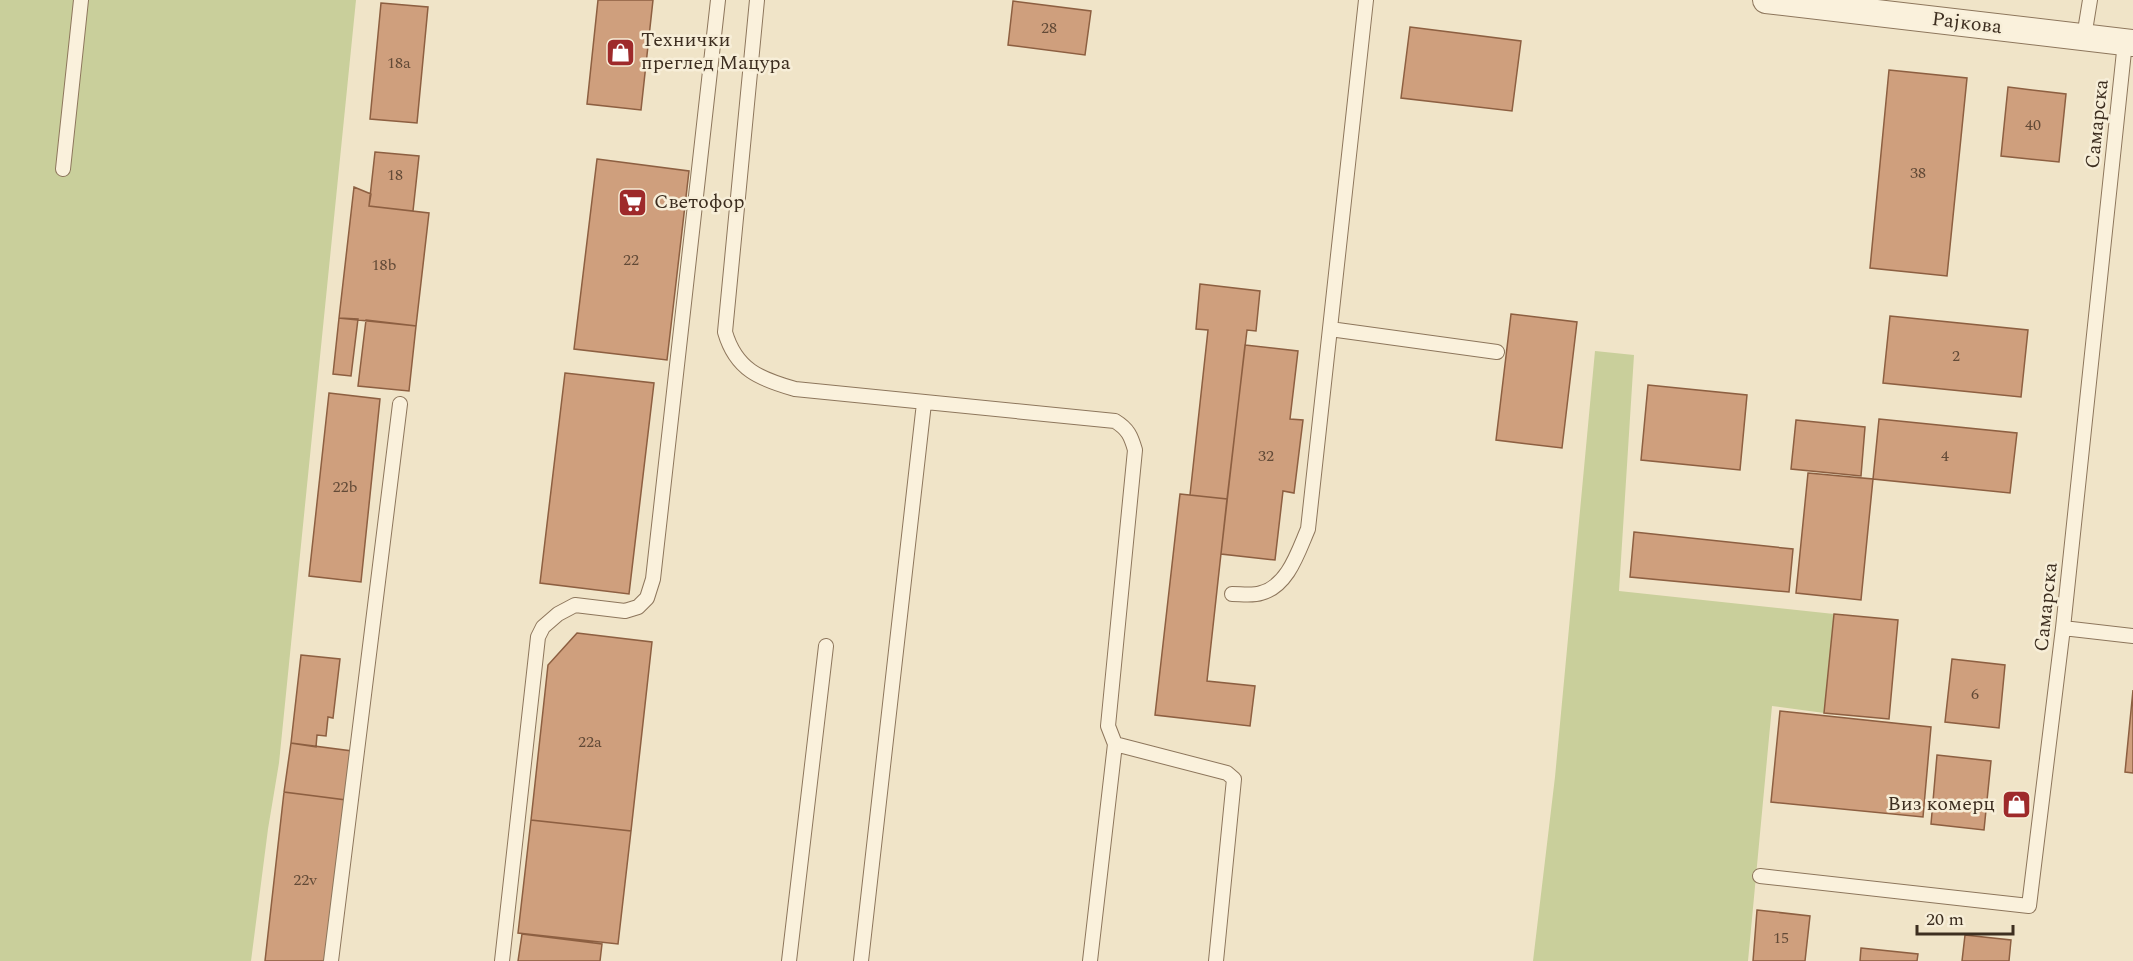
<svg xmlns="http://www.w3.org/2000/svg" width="2133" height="961" font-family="Spectral,serif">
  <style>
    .green { fill: #c9cf9b }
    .building { fill: #cf9f7d; stroke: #8d5f41; stroke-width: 1.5 }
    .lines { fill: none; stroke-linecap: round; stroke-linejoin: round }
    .service-casing { stroke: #8d765c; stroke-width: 16 }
    .minor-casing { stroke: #8d765c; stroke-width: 28 }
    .service { stroke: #faf1dc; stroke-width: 14 }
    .minor { stroke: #faf1dc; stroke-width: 26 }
    .labels { text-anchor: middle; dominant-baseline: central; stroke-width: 5; stroke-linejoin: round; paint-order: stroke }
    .number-label { font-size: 16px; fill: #624a37 }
    .street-label { font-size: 20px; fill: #3d2e20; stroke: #f7eed8 }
    .poi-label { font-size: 20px; fill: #3d2e20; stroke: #f7eed8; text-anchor: start }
  </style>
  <rect width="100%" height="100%" fill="#f0e4c8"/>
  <path class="green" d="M0 0H356L279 763 268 829 251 961H0Z
    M1595 351 1634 355 1619 591 1834 614 1824 713 1772 706 1748 961H1533L1555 777Z"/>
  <path class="building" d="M598 0H653L641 110 587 104Z
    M1013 1 1091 11 1085 55 1008 45Z
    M381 3 428 7 417 123 370 119Z
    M1410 27 1521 41 1512 111 1401 98Z
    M1889 70 1967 78 1947 276 1870 268Z
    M2008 87 2066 94 2059 162 2001 156Z
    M375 152 419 156 413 211 369 206Z
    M597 159 689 171 667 360 574 349Z
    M354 187 371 194 369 206 429 213 416 326 339 318Z
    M1200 284 1260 291 1256 331 1247 330 1227 499 1190 495 1208 330 1196 329Z
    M1511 314 1577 322 1562 448 1496 440Z
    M1890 316 2028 330 2021 397 1883 383Z
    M339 318 358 319 351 376 333 374Z
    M366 320 416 326 409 391 358 386Z
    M1245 345 1298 351 1290 419 1303 420 1294 493 1283 491 1275 560 1221 554Z
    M565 373 654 383 629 594 540 583Z
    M1648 385 1747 395 1740 470 1641 460Z
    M329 393 380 399 361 582 309 576Z
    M1879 419 2017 433 2010 493 1873 479Z
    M1796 420 1865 427 1861 476 1791 469Z
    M1808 473 1873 479 1861 600 1796 593Z
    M1180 494 1227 499 1207 681 1255 686 1250 726 1155 715Z
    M1634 532 1793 549 1789 592 1630 577Z
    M1834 614 1898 620 1889 719 1824 713Z
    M577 633 652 642 631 831 531 820 548 665Z
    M301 655 340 659 333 718 328 717 326 736 317 735 316 747 291 743Z
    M1952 659 2005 665 1999 728 1945 722Z
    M2133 690V773L2125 772Z
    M1780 711 1931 727 1923 817 1771 802Z
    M291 743 352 751 346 800 284 792Z
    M1937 755 1991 761 1984 830 1931 824Z
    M284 792 346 800 327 961H265Z
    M531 820 631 831 618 944 518 933Z
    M1757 910 1810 916 1805 961H1753Z
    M522 934 602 944 600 961H518Z
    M1965 935 2011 940 2009 961H1962Z
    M1861 948 1918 954 1917 961H1860Z"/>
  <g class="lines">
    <defs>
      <path id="service" d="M757 0 725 332C736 370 760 379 795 389L1115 421C1128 429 1131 436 1135 450L1108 726 1115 744 1090 961
        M2084 37 2090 0
        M63 169 81 0
        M1330 329 1497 352
        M1232 594C1241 594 1253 596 1261 593 1288 586 1298 552 1308 529L1366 0
        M2063 628 2133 636
        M1115 744 1227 773 1234 779 1216 961
        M1760 876 2029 906 2063 628 2125 42
        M331 961 400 404
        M502 961 538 637 543 627 558 614 575 605 625 611 638 607 647 598 653 579 718 0
        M789 961 826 646
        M861 961 924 403"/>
      <path id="minor" d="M1766 0 2133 43"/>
    </defs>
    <use href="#service" class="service-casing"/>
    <use href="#minor" class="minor-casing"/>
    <use href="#service" class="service"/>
    <use href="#minor" class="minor"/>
  </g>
  <defs>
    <symbol id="shop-square" viewBox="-11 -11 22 22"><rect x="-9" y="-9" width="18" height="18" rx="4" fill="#9e2a2b" stroke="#f7eed8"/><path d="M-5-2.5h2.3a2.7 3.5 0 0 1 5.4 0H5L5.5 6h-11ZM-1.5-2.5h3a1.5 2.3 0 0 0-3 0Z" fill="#fff"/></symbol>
    <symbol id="supermarket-square" viewBox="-11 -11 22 22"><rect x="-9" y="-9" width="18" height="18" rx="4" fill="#9e2a2b" stroke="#f7eed8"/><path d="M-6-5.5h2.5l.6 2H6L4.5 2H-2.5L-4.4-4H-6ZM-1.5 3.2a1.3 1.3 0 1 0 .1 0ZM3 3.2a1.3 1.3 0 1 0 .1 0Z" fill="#fff"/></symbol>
  </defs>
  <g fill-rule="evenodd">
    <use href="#shop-square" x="604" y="36" width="33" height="33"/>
    <use href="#supermarket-square" x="616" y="186" width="33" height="33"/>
    <use href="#shop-square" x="2000" y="788" width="33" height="33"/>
  </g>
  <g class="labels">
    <g class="number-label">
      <text x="1049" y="28">28</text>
      <text x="399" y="63">18a</text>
      <text x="2033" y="125">40</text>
      <text x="1918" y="173">38</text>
      <text x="395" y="175">18</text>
      <text x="631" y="260">22</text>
      <text x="384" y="265">18b</text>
      <text x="1956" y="356">2</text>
      <text x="1266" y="456">32</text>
      <text x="1945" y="456">4</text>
      <text x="345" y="487">22b</text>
      <text x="1975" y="694">6</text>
      <text x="590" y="742">22a</text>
      <text x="305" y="880">22v</text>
      <text x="1781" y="938">15</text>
    </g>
    <g class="street-label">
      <text transform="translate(1967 23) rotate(7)">Рајкова</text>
      <text transform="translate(2097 124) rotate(-84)">Самарска</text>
      <text transform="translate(2046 607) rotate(-84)">Самарска</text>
    </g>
    <g class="poi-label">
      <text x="641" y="40">Технички<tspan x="641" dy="23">преглед Мацура</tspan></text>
      <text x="654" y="202">Светофор</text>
      <text x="1995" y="804" text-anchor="end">Виз комерц</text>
    </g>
  </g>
  <path d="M1917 925v9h96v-9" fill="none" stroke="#3d2e20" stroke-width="3"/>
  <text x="1926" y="925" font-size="18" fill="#3d2e20" stroke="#f7eed8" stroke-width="4.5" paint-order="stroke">20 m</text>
</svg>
